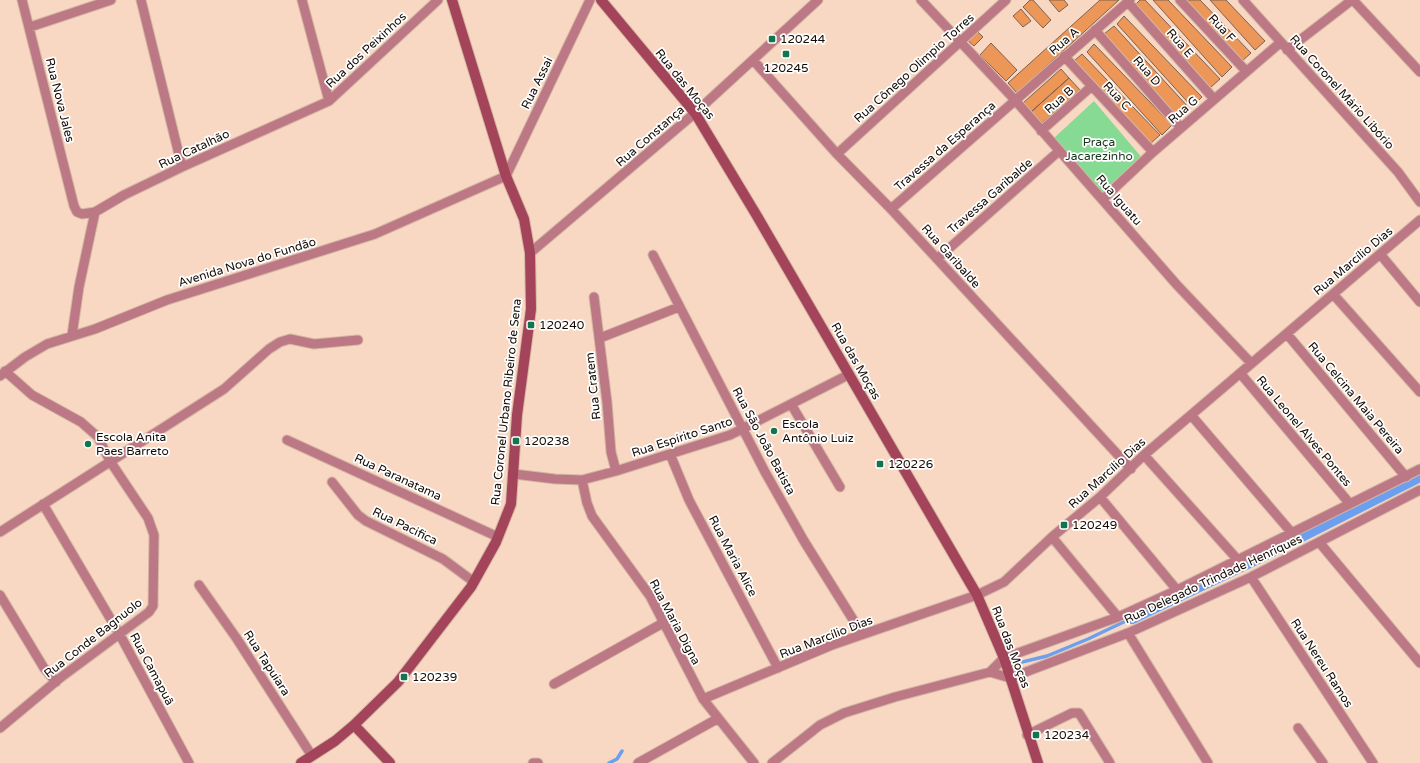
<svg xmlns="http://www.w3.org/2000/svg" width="1420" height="763" font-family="'Varela Round',sans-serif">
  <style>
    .green { fill: #87da93 }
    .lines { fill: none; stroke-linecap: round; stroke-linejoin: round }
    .stream { stroke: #6c9fee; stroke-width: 3.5 }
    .canal { stroke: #6c9fee; stroke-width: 12 }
    .building { fill: #ec9658; stroke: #7e6250 }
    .street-casing { stroke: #d4b7a4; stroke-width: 11 }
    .secondary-casing { stroke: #d4b7a4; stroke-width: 12 }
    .street { stroke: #bc7985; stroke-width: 9 }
    .secondary { stroke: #a4445a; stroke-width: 10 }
    .poi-dot { fill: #11754d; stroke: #fff; stroke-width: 1.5 }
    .labels { text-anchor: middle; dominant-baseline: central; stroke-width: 3.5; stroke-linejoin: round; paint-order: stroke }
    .street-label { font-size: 12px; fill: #140a04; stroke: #fff }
    .poi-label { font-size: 12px; fill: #140a04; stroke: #fff; text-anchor: start }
    .park-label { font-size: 12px; fill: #16381c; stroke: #fff }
  </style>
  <rect width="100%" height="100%" fill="#f9d8c3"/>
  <path class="green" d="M1094 101 1143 159 1103 195 1054 138Z"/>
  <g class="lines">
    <path class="stream" d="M1010 665 1047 656 1088 639 1132 618
      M609 763 617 759 622 751"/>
    <path class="canal" d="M1132 618 1262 556 1420 476"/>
  </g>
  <path class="building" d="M1030 0H1033L1051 20 1043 28 1023 7Z
    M1049 0H1064L1068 5 1059 12Z
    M1100 0H1119L1017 93 1008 83Z
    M1140 0H1145L1220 79 1210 88 1135 5Z
    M1153 0H1168L1232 67 1222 77Z
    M1185 0H1200L1251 53 1241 62Z
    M1210 0H1226L1265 41 1255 50Z
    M1021 9 1031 21 1023 27 1013 16Z
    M1124 16 1202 97 1192 107 1117 24Z
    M1114 26 1190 109 1179 120 1104 34Z
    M976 30 983 37 974 46 967 40Z
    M991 43 1017 70 1006 81 980 55Z
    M1094 44 1172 125 1162 135 1087 52Z
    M1082 54 1160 135 1150 144 1074 61Z
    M1061 69 1069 78 1031 112 1023 103Z
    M1069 78 1080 90 1041 124 1031 112Z"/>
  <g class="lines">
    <defs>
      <path id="street" d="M22 0 74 206 77 212 82 214 95 212 124 195 182 167 329 101 438 0
        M141 0 182 167
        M302 0 329 101
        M921 0 1015 100 1177 285 1251 363
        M1180 0 1246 71
        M1243 0 1398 172 1420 202
        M1353 0 1420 72
        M1128 2 1214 99
        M30 27 111 0
        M1095 30 1181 128
        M1287 50 1352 0
        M1064 56 1153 152
        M753 60 837 154 891 209 1131 469
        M1041 131 1092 86
        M837 154 1006 0
        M1103 199 1153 152 1281 42
        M891 209 1130 0
        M530 253 695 113 818 0
        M1380 254 1420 302
        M653 255 765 472 804 541 862 634
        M937 259 1059 151
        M1333 294 1420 392
        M594 297 607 402 611 452 616 471
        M1287 334 1406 477
        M72 335 79 287 95 212
        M600 338 679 307
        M1240 373 1350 504
        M0 376 25 357 47 344 95 329 167 300 375 234 506 176 590 0
        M791 404 840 487
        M1191 415 1291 532
        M287 440 498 537
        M670 454 689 500 778 668
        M1144 455 1237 559
        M514 474 555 479 582 480 616 471 730 435 848 375
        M582 480 587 503 592 516 650 596 703 699 754 763
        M332 482 358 515 366 521 443 559 474 582
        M1100 497 1177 590
        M43 504 120 635 189 763
        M0 532 224 389 269 349 280 342 290 339 314 344 358 340
        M1052 537 1118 617
        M1319 542 1420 663
        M1251 577 1373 763
        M199 585 237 639 312 756
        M0 595 44 668 56 682
        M1128 633 1208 763
        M990 672 1004 658 1118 617 1177 590 1420 469
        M554 684 663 623
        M703 699 832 645 977 595 1004 582 1052 537 1100 497 1144 455 1420 220
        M0 728 60 678 149 612 153 606 154 535 148 518 110 461 98 437 81 422 32 395 5 371
        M1298 728 1323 763
        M1027 735 1072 713H1079L1110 763
        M533 763H538
        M638 763 717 719
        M772 763 820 725 844 713 895 697 990 672 1010 678 1128 633 1251 577 1420 490"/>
      <path id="secondary" d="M601 0 695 113 757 216 977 595 1004 658 1038 763
        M354 725 390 763
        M301 763 335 741 354 725 398 682 471 587 496 542 511 504 517 415 531 309 530 253 524 219 506 176 452 0"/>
    </defs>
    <use href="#street" class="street-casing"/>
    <use href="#secondary" class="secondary-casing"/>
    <use href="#street" class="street"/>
    <use href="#secondary" class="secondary"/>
  </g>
  <g class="poi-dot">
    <rect x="768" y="35" width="8" height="8" rx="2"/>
    <rect x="782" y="50" width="8" height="8" rx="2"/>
    <rect x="527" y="321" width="8" height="8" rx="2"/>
    <circle cx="774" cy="431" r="4"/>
    <rect x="512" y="437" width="8" height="8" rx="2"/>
    <circle cx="88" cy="444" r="4"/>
    <rect x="876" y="460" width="8" height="8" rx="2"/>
    <rect x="1060" y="521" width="8" height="8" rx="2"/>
    <rect x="400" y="673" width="8" height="8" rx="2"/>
    <rect x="1032" y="731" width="8" height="8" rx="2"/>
  </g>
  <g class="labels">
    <g class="street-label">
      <text transform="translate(1222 28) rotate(47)">Rua F</text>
      <text transform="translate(1064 41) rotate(-41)">Rua A</text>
      <text transform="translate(1180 43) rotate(49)">Rua E</text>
      <text transform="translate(366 50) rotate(-43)">Rua dos Peixinhos</text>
      <text transform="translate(914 68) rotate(-42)">Rua Cônego Olimpio Torres</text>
      <text transform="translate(1147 71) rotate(49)">Rua D</text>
      <text transform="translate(537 83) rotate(-64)">Rua Assai</text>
      <text transform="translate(685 84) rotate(51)">Rua das Moças</text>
      <text transform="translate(1342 92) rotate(48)">Rua Coronel Mário Libório</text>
      <text transform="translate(1117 96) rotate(47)">Rua C</text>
      <text transform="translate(60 100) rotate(76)">Rua Nova Jales</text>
      <text transform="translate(1059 100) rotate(-42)">Rua B</text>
      <text transform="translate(1183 110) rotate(-41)">Rua G</text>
      <text transform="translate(650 136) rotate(-41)">Rua Constança</text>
      <text transform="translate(945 146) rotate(-41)">Travessa da Esperança</text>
      <text transform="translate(194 149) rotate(-25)">Rua Catalhão</text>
      <text transform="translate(990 196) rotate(-41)">Travessa Garibalde</text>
      <text transform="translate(1119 200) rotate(49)">Rua Iguatu</text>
      <text transform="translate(951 256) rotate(48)">Rua Garibalde</text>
      <text transform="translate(1353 261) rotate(-40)">Rua Marcílio Dias</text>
      <text transform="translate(247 262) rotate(-17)">Avenida Nova do Fundão</text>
      <text transform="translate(856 361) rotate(60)">Rua das Moças</text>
      <text transform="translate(593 386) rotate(-96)">Rua Cratem</text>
      <text transform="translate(1356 398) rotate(50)">Rua Celcina Maia Pereira</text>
      <text transform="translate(506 402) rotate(-84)">Rua Coronel Urbano Ribeiro de Sena</text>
      <text transform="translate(1304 431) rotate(50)">Rua Leonel Alves Pontes</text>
      <text transform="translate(682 437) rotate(-18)">Rua Espírito Santo</text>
      <text transform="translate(764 441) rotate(62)">Rua São João Batista</text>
      <text transform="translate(1107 473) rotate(-42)">Rua Marcílio Dias</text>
      <text transform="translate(398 477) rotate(25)">Rua Paranatama</text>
      <text transform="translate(405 526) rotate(26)">Rua Pacifica</text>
      <text transform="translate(733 556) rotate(62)">Rua Maria Alice</text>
      <text transform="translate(1213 579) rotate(-25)">Rua Delegado Trindade Henriques</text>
      <text transform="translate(675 622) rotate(62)">Rua Maria Digna</text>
      <text transform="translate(826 637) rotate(-21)">Rua Marcílio Dias</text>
      <text transform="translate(93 638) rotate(-38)">Rua Conde Bagnuolo</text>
      <text transform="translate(1011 647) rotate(69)">Rua das Moças</text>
      <text transform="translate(267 663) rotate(57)">Rua Tapuiara</text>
      <text transform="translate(1322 663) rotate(57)">Rua Nereu Ramos</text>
      <text transform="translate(152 669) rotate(62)">Rua Camapuã</text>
    </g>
    <g class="poi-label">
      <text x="780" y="39">120244</text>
      <text x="786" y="68" text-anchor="middle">120245</text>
      <text x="539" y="325">120240</text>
      <text x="782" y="424">Escola<tspan x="782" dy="14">Antônio Luiz</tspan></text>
      <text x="96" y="437">Escola Anita<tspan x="96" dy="14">Paes Barreto</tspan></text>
      <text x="524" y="441">120238</text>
      <text x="888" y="464">120226</text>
      <text x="1072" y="525">120249</text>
      <text x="412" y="677">120239</text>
      <text x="1044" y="735">120234</text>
    </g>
    <g class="park-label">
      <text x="1099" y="142">Praça<tspan x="1099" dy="14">Jacarezinho</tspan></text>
    </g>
  </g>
</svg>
